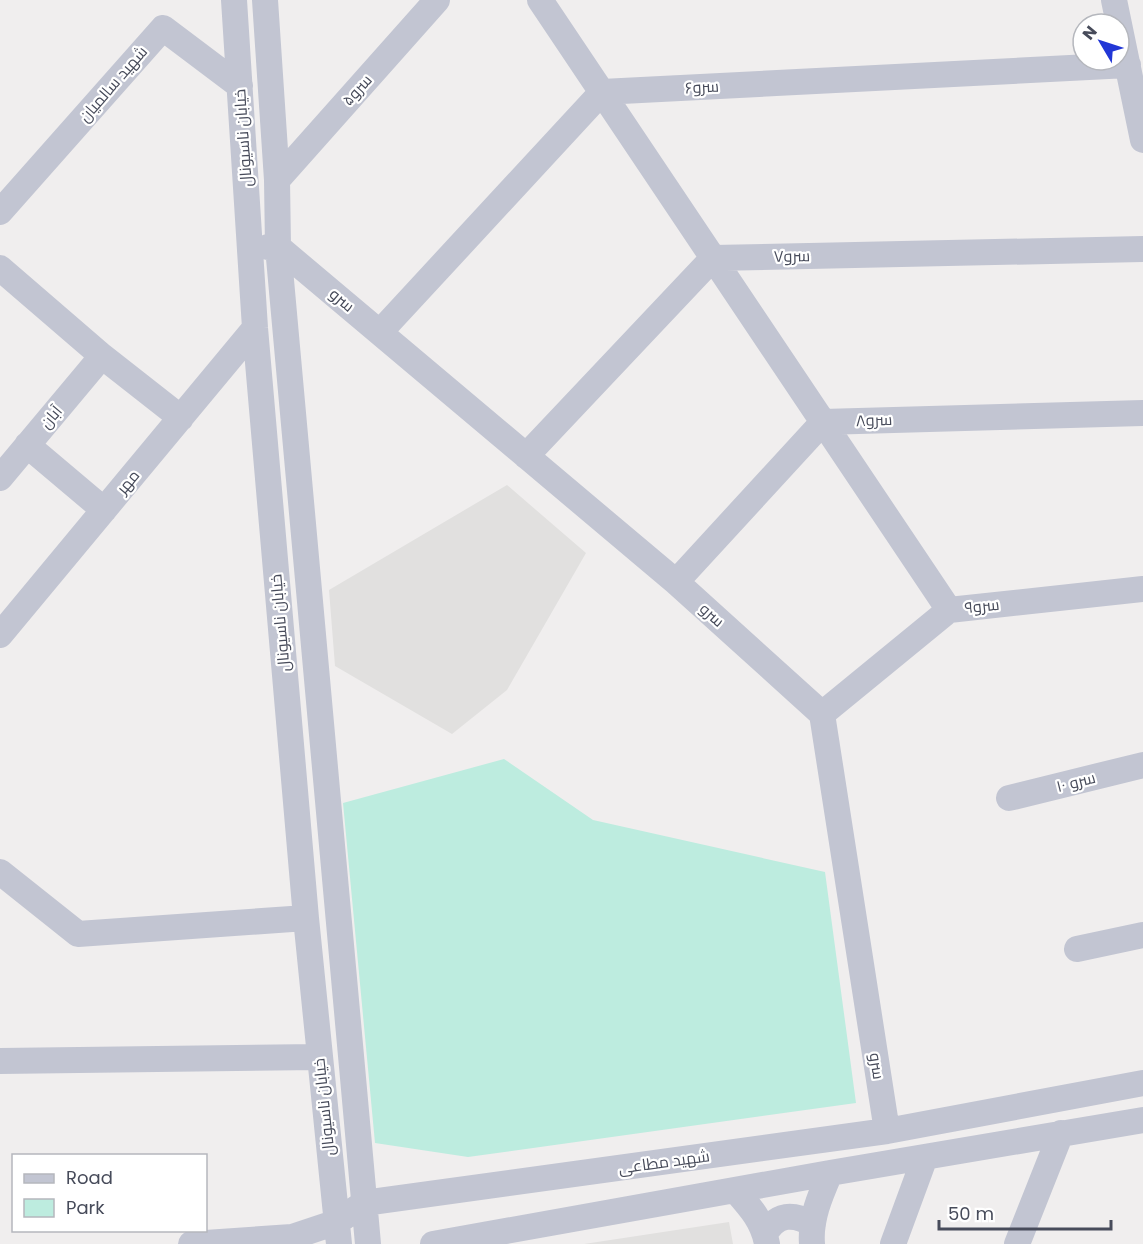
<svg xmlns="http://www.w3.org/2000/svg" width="1143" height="1244" font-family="Poppins,Cairo,sans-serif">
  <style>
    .education { fill: #e1e0df }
    .green { fill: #bdecdf }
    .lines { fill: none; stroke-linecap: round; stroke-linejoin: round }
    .minor { stroke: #c2c5d2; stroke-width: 26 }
    .labels { text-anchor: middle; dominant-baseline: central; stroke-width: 4.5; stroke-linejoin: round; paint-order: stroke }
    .street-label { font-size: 16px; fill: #474b5a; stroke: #fff }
  </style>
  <rect width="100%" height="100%" fill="#f0eeee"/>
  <path class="education" d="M507 485 586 553 507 690 452 734 335 666 329 590Z
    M729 1222 733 1244H584Z"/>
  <path class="green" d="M504 759 593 820 825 872 856 1103 468 1157 375 1143 343 803Z"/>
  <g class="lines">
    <path class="minor" d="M234 0 255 328 306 918 339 1244
      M265 0 277 180 278 247 368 1244
      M540 0 949 610
      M1114 0 1143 140
      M277 180 437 0
      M0 212 163 28 240 86
      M268 247H278L676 582 822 714 887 1131
      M0 268 102 356 181 418
      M380 332 602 92 1128 65
      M27 445 104 510
      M526 456 713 258 1143 249
      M0 478 102 356
      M676 582 823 422 1143 413
      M0 635 255 328
      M822 714 949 610 1143 589
      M1009 798 1143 765
      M0 872 78 934 306 918
      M1077 949 1143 935
      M0 1061 318 1057
      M735 1190C750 1207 763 1221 767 1244
      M765 1234C777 1213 793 1213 813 1224
      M191 1244 292 1237 337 1222 364 1203 887 1131 1143 1083
      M433 1244 830 1173 1143 1120
      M812 1244C810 1219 820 1196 830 1173
      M893 1244 925 1157
      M1017 1244 1061 1133"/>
  </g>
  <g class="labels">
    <g class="street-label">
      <text transform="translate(113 84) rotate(-49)">شهید سالمیان</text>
      <text transform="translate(702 87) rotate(-3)">سرو۶</text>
      <text transform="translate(357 90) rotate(-48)">سرو۵</text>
      <text transform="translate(243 138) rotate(-94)">خیابان ناسیونال</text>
      <text transform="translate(792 256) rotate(-1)">سرو۷</text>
      <text transform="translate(342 300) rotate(40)">سرو</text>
      <text transform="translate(51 417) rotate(-50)">آبان</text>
      <text transform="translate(874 420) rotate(-2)">سرو۸</text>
      <text transform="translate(128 482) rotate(-50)">مهر</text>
      <text transform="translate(982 606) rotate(-6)">سرو۹</text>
      <text transform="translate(712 615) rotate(42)">سرو</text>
      <text transform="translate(280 623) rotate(-95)">خیابان ناسیونال</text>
      <text transform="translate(1076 782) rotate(-14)">سرو ۱۰</text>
      <text transform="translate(877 1066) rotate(81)">سرو</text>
      <text transform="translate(324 1107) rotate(-96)">خیابان ناسیونال</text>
      <text transform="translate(664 1162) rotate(-8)">شهید مطاعی</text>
    </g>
  </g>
  <rect x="12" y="1154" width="195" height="78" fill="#ffffff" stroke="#b5b7bd" stroke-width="1.5"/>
  <rect x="24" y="1174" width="30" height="9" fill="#c2c5d2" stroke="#b5b7bd" stroke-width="1.5"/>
  <text x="66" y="1184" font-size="18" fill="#474b5a">Road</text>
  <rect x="24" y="1199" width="30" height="18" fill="#bdecdf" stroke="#b5b7bd" stroke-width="1.5"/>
  <text x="66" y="1214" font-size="18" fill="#474b5a">Park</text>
  <g transform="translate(1101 42) rotate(309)"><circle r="28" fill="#ffffff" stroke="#b5b7bd" stroke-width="1.5"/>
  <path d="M0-4.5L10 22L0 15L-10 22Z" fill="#2237d6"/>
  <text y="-9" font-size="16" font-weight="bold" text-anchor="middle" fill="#474b5a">N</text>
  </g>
  <path d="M939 1220v9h172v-9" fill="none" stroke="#474b5a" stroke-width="3"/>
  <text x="948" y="1220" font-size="18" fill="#474b5a" stroke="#ffffff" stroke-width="4.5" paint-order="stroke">50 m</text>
</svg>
